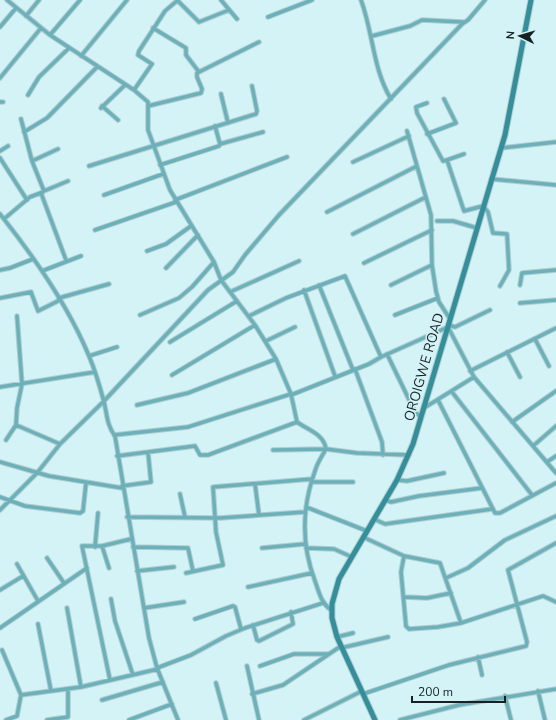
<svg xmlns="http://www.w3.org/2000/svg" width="556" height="720" font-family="'Nunito Sans',sans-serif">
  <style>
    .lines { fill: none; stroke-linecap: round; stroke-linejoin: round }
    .street-casing { stroke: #b1cdd1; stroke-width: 5.5 }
    .secondary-casing { stroke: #b1cdd1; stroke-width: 7 }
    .street { stroke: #6cb1b9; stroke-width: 3.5 }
    .secondary { stroke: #358f9a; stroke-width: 5 }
    .labels { text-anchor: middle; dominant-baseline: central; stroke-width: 3; stroke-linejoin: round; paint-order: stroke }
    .street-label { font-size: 14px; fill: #152123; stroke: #d3f3f7 }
  </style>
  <rect width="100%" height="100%" fill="#d3f3f7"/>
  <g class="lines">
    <defs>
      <path id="street" d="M7 0 50 35 134 90 148 102V130L170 190 214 262 221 280 255 325 276 359 291 394 297 422C308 430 324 434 326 449 322 456 317 463 315 471 302 507 301 544 315 581 319 592 321 603 331 610
        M177 0 199 22 229 10
        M221 0 237 19
        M361 0C373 32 373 70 391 99
        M26 16 39 0
        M268 17 312 0
        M0 27 16 8
        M153 28 186 48V55L199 72
        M50 35 80 0
        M372 36 410 26 422 20 463 22
        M81 56 127 0
        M0 78 41 28
        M134 90 152 64 138 55 139 51 165 11 178 0
        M221 94 228 123
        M28 95 39 77 69 48
        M0 102H3
        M427 103 416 107 417 113 443 161 447 160 464 211 483 206 488 212 493 233 507 234 509 270 500 286
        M102 106 118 120
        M148 106 201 93 202 89 197 77V73L259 42
        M101 108 125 85
        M21 119 32 161 44 191 68 181
        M407 131 431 215 432 265 436 291 439 302 450 319
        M24 132 47 118 97 67
        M427 134 456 123 444 99
        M220 144 263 132
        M501 148 556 142
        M0 151 8 146
        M0 158 27 200
        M447 160 464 154
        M32 161 58 149
        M353 162 409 136
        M160 165 219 146 220 144 215 126
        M89 166 256 114 257 111 252 86
        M491 179 556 185
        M41 193 66 260
        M104 195 163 174
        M175 200 287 157
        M327 212 417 166
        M0 214C35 258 68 305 89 356 95 370 100 387 104 402 107 414 107 426 115 436L149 638 157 668 178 720
        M4 219 30 197 43 192
        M437 221H453L477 228
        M95 230 176 202
        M353 234 426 197
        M147 251 166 244 191 226
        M364 263 432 230
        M166 268 198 235
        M0 270 10 268 33 259
        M42 271 81 256
        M319 285 353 370
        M391 285 432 265
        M520 285 522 273 556 270
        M304 290 335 376
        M230 292 299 261
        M0 298 31 292 38 311 58 301 59 298 109 284
        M520 303 556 300
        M140 315 179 298 192 287 214 262
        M395 315 438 298
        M249 316 286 298 345 276 381 357
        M449 325 455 327 490 310
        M535 339 549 366
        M266 341 295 327
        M170 342 237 301
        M507 352 520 377
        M387 354 415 412 421 417
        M89 356 117 347
        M355 369 382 442 383 455
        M470 371 556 328
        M172 375 255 325
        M0 387 95 372
        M452 392 532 495
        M291 395 369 364 381 357 448 327 474 377 556 473
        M438 400 495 513H500L556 483
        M137 405 188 393 276 359
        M424 408 474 377
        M512 422 556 391
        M16 425 60 444
        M114 435 188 427 291 394
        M6 440 16 425 17 408 22 384 17 316
        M533 446 556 426
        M273 450 326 449 357 453 409 455
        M117 456 195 446 200 455H208L297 422
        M0 462 49 476 122 488
        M547 462 556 456
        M397 480 407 481 444 473
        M311 482H353
        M255 484 259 515
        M122 486 151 482 148 452
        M180 494 185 517
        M0 497 25 506 80 513 83 511 86 483
        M385 500 391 502 419 496 482 488
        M306 507 367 531
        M0 510 37 473 60 444 104 401 208 290 233 272 245 255 279 215 462 24 468 20 485 0
        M127 517 220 518 305 512
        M374 519 385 524 492 509
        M363 537 404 556 440 563 461 623
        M102 546 109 568
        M95 547 98 513
        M133 547 188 548 193 571
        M262 548 305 544
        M306 548 334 549 352 557
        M404 556 401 572 406 626 409 629 438 627 461 623 543 596 556 602
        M47 558 64 583
        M17 564 38 601
        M137 571 174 567
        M186 573 223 565 216 532 213 487 312 479
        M446 578 468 568 505 540 556 516
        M248 587 312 573
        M0 590 23 576
        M404 597 427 598 451 593
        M111 599 115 621 133 675
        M67 608 81 687
        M144 608 184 602
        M195 619 233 606 235 607 241 629
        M38 624 51 691
        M253 625 257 640 259 641 293 624 291 612
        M0 628 87 568
        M337 637 353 633
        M341 648 388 637
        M2 650 21 695 17 716 6 720
        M478 657 482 675
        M247 666 259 720
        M260 666 294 654H328
        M157 668 191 655 226 636 245 628 323 603
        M110 680 82 546H102L131 539
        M216 683 226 720
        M538 691 545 720
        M252 694 283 685 341 646
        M363 694 449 665 526 646 527 642 508 570 556 543
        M21 695 81 687 158 669
        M505 696 511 720
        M102 700 163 682
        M47 720 68 717V689
        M129 720 172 704
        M304 720 362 691
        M400 720 459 705 556 689"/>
      <path id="secondary" d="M375 720 337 637 332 618V604L339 579 397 480 413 444 505 135 531 0"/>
    </defs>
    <use href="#street" class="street-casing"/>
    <use href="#secondary" class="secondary-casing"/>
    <use href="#street" class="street"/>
    <use href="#secondary" class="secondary"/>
  </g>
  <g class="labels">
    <g class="street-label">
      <text transform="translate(424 367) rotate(-74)">OROIGWE ROAD</text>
    </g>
  </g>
  <g transform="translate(520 36) rotate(275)" stroke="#d3f3f7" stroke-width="3" paint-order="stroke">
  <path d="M0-3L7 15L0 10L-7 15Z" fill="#152123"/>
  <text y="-6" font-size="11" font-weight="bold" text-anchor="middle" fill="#152123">N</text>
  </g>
  <path d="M412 696v6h93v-6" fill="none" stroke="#152123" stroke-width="2"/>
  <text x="418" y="696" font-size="12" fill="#152123" stroke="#d3f3f7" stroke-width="3" paint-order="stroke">200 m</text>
</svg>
